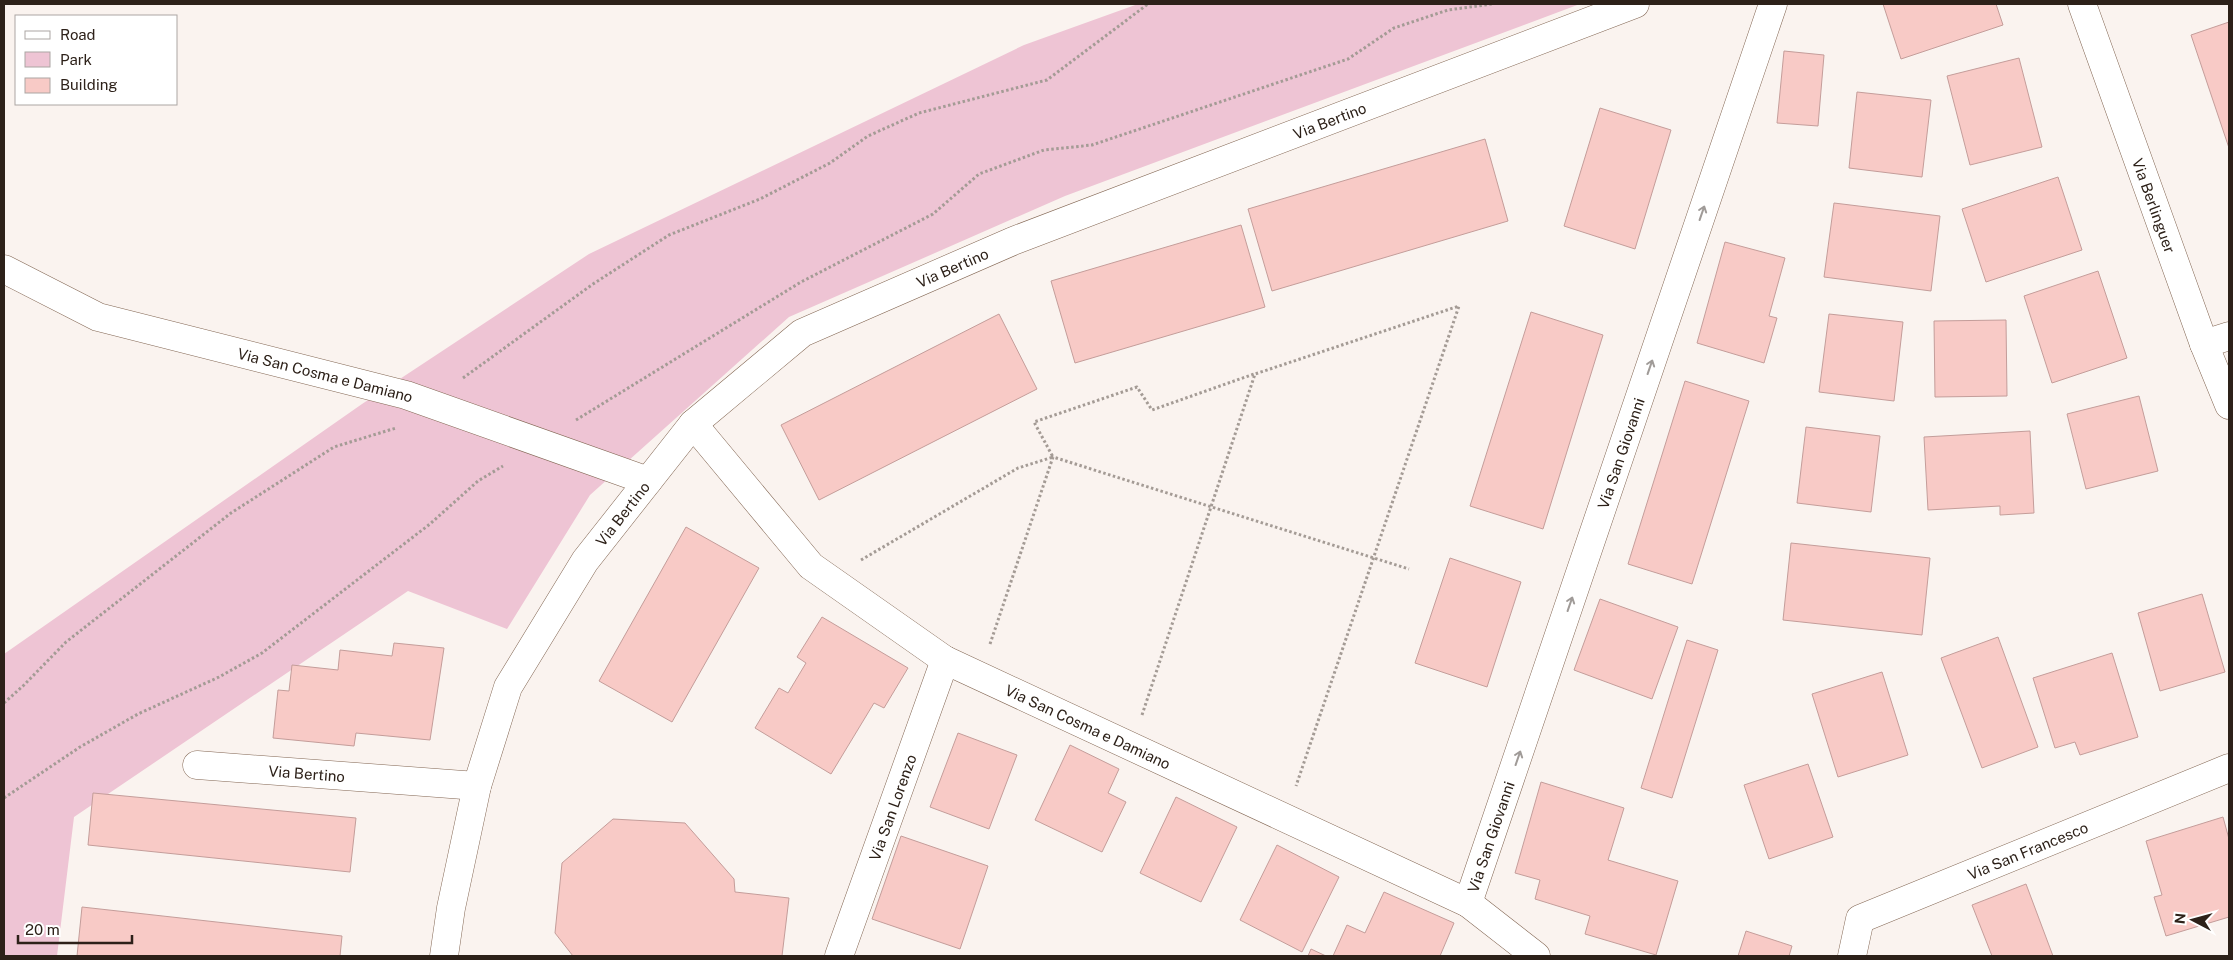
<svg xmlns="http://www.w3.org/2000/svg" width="2233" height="960" font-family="'Public Sans',sans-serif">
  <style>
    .green { fill: #eec4d4 }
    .building { fill: #f8cac6; stroke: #c49d9a }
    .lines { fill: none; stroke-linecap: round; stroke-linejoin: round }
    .minor-casing { stroke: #836754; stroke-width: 29 }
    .path { stroke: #a49b95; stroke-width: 3; stroke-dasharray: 2.5 2.5; stroke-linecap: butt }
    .minor { stroke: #fff; stroke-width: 28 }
    .oneway { stroke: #a09b98 }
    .labels { text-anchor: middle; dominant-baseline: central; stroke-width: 5; stroke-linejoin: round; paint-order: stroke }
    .street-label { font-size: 15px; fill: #2d2119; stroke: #fff }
  </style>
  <rect width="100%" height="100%" fill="#faf3ef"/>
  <path class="green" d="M1138 4H1580L1065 196 789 317 590 495 507 629 408 591 74 817 57 956H4V654L362 404 589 254 1024 45Z"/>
  <path class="building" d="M1883 4H1996L2003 25 1901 59Z
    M2229 22V148L2191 35Z
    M1784 51 1824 55 1818 126 1777 123Z
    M2019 58 2042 147 1970 165 1947 76Z
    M1857 92 1931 100 1922 177 1849 168Z
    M1600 108 1671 130 1635 249 1564 226Z
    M1485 139 1508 221 1272 291 1248 209Z
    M2058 177 2082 250 1986 282 1962 209Z
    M1834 203 1940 216 1931 291 1824 277Z
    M1241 225 1265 307 1075 363 1051 281Z
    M1725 242 1785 258 1769 316 1777 318 1764 363 1697 343Z
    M2098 271 2127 358 2052 383 2024 296Z
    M1531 312 1603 335 1543 529 1470 506Z
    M999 314 1037 389 819 500 781 425Z
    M1829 314 1903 322 1894 401 1819 392Z
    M2006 320 2007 396 1935 397 1934 321Z
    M1685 381 1749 401 1692 584 1628 564Z
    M2139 396 2158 471 2086 489 2067 414Z
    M1806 427 1880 436 1871 512 1797 503Z
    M2030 431 2034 513 2000 515V506L1928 510 1924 437Z
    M686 527 759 568 672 722 599 681Z
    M1791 543 1930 558 1922 635 1783 620Z
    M1450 558 1521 582 1487 687 1415 663Z
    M2202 594 2225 672 2160 691 2138 613Z
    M1600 599 1678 627 1652 699 1574 670Z
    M822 617 908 668 884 708 874 703 831 774 755 728 779 688 788 693 806 663 797 657Z
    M1998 637 2038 747 1982 768 1941 658Z
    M1687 640 1718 650 1672 798 1641 788Z
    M394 643 444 648 430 740 356 733 354 746 273 738 278 690 289 691 292 665 338 670 340 650 392 656Z
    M2112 653 2138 737 2080 755 2075 742 2055 748 2033 678Z
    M1882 672 1908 755 1838 777 1812 694Z
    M958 733 1017 755 989 829 930 807Z
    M1070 745 1119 769 1108 793 1126 802 1102 852 1035 820Z
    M1808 764 1833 837 1769 859 1744 785Z
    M1541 782 1624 808 1608 860 1678 881 1656 955 1585 934 1590 916 1535 899 1540 880 1515 873Z
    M93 793 356 818 350 872 88 845Z
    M1176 797 1237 827 1201 902 1140 873Z
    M2223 817 2229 839V917L2166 936 2154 897 2162 895 2146 841Z
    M613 819 685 823 734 879 735 892 789 898 782 956H573L555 933 562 863Z
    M901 836 988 866 960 949 872 919Z
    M1277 845 1339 877 1302 952 1240 920Z
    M2026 884 2053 956H1992L1972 905Z
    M1384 892 1454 923 1440 956H1333L1347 925 1365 933Z
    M82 907 342 936 340 956H77Z
    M1746 931 1792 946 1789 956H1738Z
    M1311 949 1326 956H1308Z"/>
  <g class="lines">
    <defs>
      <g id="minor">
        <path id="s1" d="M2082 4 2204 344 2229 405"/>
        <path id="s2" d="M4 269 98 317 406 395 648 481"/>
        <path d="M2204 344 2229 336"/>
        <path id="s3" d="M693 424 811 566 945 660 1468 903 1536 956"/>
        <path id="s4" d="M197 765 477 786"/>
        <path id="s5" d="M1468 903 1773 4"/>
        <path id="s6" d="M444 956 451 908 477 786 508 687 585 561 693 424 802 333 1013 241 1635 4"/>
        <path id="s7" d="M839 956 945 660"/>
        <path id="s8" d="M1852 956 1860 919 2229 768"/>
      </g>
    </defs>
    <use href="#minor" class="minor-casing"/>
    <path class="path" d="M463 378 593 284 669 235 760 199 830 163 868 136 919 113 1047 80 1148 4
      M576 420 801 282 933 214 979 174 1044 150 1092 145 1348 59 1394 28 1448 10 1492 4
      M861 560 1018 468 1053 457 1034 422 1137 387 1152 410 1254 374
      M990 644 1053 457 1409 569
      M4 703 24 685 66 642 231 513 334 447 396 428
      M1142 715 1255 374 1459 306 1296 786
      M4 798 80 747 138 714 219 677 262 653 430 524 478 481 503 466"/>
    <use href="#minor" class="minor"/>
  </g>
  <defs><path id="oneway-shaft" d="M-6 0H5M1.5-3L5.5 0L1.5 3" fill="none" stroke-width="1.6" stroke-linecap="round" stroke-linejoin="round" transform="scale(1.25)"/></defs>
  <g class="oneway">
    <use href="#oneway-shaft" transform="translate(1702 213) rotate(-71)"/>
    <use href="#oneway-shaft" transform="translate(1650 367) rotate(-71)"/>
    <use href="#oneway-shaft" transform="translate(1570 604) rotate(-71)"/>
    <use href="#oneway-shaft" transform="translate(1518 758) rotate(-71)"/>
  </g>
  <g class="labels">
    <g class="street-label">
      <text stroke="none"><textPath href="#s6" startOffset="1310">Via Bertino</textPath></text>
      <text stroke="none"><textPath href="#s1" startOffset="214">Via Berlinguer</textPath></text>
      <text stroke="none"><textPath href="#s6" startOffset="905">Via Bertino</textPath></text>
      <text stroke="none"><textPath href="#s2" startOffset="340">Via San Cosma e Damiano</textPath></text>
      <text stroke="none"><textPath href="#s5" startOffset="475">Via San Giovanni</textPath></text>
      <text stroke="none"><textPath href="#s6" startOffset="485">Via Bertino</textPath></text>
      <text stroke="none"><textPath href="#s3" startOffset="506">Via San Cosma e Damiano</textPath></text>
      <text stroke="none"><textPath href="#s4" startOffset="110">Via Bertino</textPath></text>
      <text stroke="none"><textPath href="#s7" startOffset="158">Via San Lorenzo</textPath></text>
      <text stroke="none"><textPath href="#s5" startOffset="70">Via San Giovanni</textPath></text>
      <text stroke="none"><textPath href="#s8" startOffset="219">Via San Francesco</textPath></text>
    </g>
  </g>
  <rect width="2233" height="960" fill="none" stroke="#2d2119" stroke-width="10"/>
  <rect x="15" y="15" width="162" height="90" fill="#ffffff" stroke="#aba6a3"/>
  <rect x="25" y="31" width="25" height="8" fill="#ffffff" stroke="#aba6a3"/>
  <text x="60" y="40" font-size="15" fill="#2d2119">Road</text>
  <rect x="25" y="52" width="25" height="15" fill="#eec4d4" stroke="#aba6a3"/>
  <text x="60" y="65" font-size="15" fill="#2d2119">Park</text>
  <rect x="25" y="78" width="25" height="15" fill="#f8cac6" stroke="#aba6a3"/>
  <text x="60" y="90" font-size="15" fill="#2d2119">Building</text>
  <g transform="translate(2193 920) rotate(276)" stroke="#ffffff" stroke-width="4" paint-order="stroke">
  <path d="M0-4L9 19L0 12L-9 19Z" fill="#2d2119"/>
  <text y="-8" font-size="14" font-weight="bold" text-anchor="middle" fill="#2d2119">N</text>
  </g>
  <path d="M18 935v8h114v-8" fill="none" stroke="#2d2119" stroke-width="2.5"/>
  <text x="25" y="935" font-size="15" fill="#2d2119" stroke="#ffffff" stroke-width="4" paint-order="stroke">20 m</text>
</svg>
